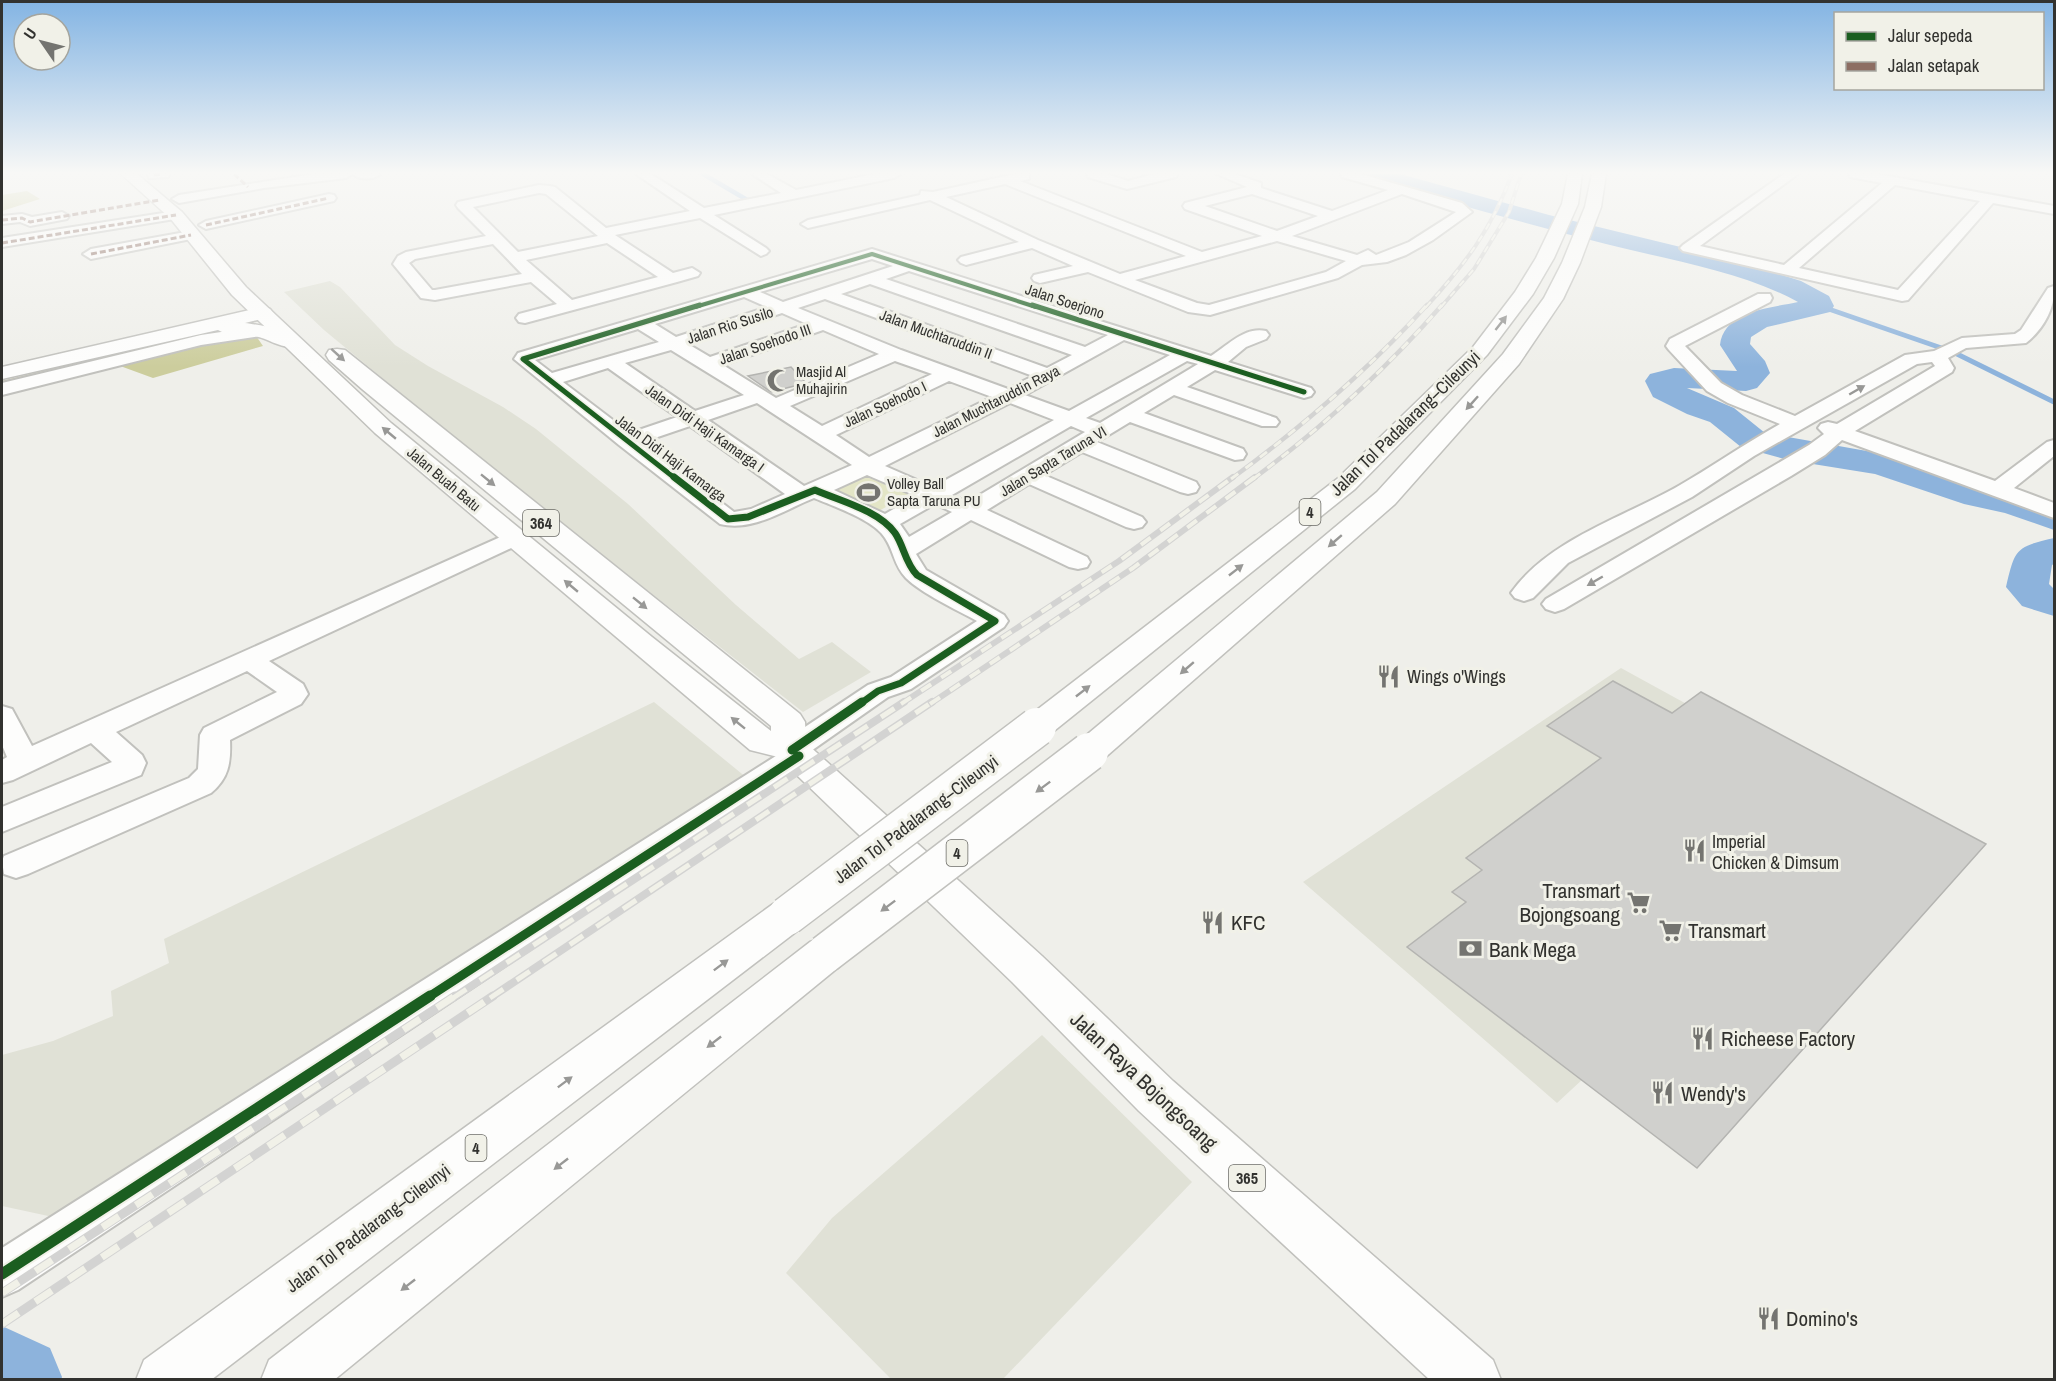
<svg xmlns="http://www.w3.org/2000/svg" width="2056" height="1381" font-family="'Archivo Narrow',sans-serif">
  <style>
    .built { fill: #e0e1d6 }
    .green { fill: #e3e5c6 }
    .forest { fill: #cccd9d }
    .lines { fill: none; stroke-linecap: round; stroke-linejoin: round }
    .stream-far1 { stroke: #8db3dc; stroke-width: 4.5 }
    .stream { stroke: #8db3dc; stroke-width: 5 }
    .river { fill: #8db3dc; fill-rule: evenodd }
    .building { fill: #d0d0cd; stroke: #b4b4b1; stroke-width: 1.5 }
    .street-casing { stroke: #c1c1bd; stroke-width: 4 }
    .primary-casing { stroke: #c1c1bd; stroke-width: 3 }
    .highway-casing { stroke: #c1c1bd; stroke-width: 3 }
    .street { fill: #fdfdfc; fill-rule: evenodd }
    .primary { fill: #fdfdfc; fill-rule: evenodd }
    .highway { fill: #fdfdfc; fill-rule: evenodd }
    .rail-far4-casing { stroke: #d3d3d2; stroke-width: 4 }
    .rail-far3-casing { stroke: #d3d3d2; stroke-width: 4.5 }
    .rail-far2-casing { stroke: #d3d3d2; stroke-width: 6 }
    .rail-far1-casing { stroke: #d3d3d2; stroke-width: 8 }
    .rail-casing { stroke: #d3d3d2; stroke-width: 9 }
    .rail-far4 { stroke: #f1f1e8; stroke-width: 2; stroke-dasharray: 7; stroke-linecap: butt }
    .rail-far3 { stroke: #f1f1e8; stroke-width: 3; stroke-dasharray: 9; stroke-linecap: butt }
    .rail-far2 { stroke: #f1f1e8; stroke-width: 4; stroke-dasharray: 12; stroke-linecap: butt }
    .rail-far1 { stroke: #f1f1e8; stroke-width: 5; stroke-dasharray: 16; stroke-linecap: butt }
    .rail { stroke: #f1f1e8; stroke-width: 7; stroke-dasharray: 20; stroke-linecap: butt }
    .highway-bridge-casing { stroke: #c1c1bd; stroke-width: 41; stroke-linecap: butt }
    .highway-bridge { stroke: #fdfdfc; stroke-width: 38 }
    .quiet { stroke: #8d6e63; stroke-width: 3; stroke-dasharray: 6 3; stroke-linecap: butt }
    .cycleway-far4-casing { stroke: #f1f1e8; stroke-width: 6 }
    .cycleway-far3-casing { stroke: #f1f1e8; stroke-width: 8 }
    .cycleway-far2-casing { stroke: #f1f1e8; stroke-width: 10 }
    .cycleway-far1-casing { stroke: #f1f1e8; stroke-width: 13 }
    .cycleway-casing { stroke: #f1f1e8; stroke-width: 15 }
    .cycleway-far4 { stroke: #1b5e20; stroke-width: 4 }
    .cycleway-far3 { stroke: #1b5e20; stroke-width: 5 }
    .cycleway-far2 { stroke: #1b5e20; stroke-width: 7 }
    .cycleway-far1 { stroke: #1b5e20; stroke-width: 9 }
    .cycleway { stroke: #1b5e20; stroke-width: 11 }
    .oneway { fill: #989896 }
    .labels { text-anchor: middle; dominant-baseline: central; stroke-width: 6; stroke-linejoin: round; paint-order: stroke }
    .far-street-label { font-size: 15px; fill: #32322f; stroke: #f1f1e8 }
    .far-poi-label { font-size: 15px; fill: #32322f; stroke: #f1f1e8; text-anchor: start }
    .shield { fill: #f1f1e8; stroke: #6b6b66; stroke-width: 1.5 }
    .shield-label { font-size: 16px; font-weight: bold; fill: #32322f }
    .street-label { font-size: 18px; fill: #32322f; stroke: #f1f1e8 }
    .poi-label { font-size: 18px; fill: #32322f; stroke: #f1f1e8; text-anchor: start }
    .near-poi-label { font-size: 21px; fill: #32322f; stroke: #f1f1e8; text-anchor: start }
    .near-street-label { font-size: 21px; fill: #32322f; stroke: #f1f1e8 }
  </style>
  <rect width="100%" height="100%" fill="#efefea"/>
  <path class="built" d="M330 281 340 287 395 345 428 366 503 407 536 429 628 504 736 605 799 659 832 642 871 672 803 712 490 467 324 330 284 292Z
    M1621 668 1876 808 1557 1103 1303 882Z
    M654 702 747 778 53 1217 2 1206V1055L53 1041 113 1016 111 991 169 963 164 939Z
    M1042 1035 1192 1182 1003 1379H891L786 1273 832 1218Z"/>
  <path class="green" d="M860 474 908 494 879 511 831 490Z"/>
  <path class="forest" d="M27 191 40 199 2 211V195Z
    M238 328 252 330 263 346 153 378 112 363 2 391V381L209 331Z"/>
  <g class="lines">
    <path class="stream-far1" d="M703 174 749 201"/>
    <path class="stream" d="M1820 306 1953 352 2054 402"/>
    <path class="river" d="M1365 174H1400L1549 215 1734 260 1801 281 1829 296 1834 306 1830 312 1767 327 1751 337 1750 344 1765 361 1770 373 1757 388 1746 391 1687 388 1734 408 1765 433 1895 456 1984 486 2029 495 2054 505V530L2005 513 1964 504 1875 474 1788 460 1741 447 1710 422 1687 414 1653 397 1645 381 1650 374 1674 368 1737 371 1720 345C1724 310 1771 308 1798 302 1742 271 1668 260 1606 244 1526 224 1447 201 1368 179Z
      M2054 538V564L2052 565 2049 584 2054 589V616L2022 606 2006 587C2015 549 2015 547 2054 538Z
      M2 1326 50 1348 62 1377 61 1380H2Z"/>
  </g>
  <path class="building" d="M791 367 806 383 771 392 748 376Z
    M1613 681 1672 713 1701 692 1986 844 1697 1168 1407 947 1466 902 1452 892 1482 870 1466 858 1601 758 1547 726Z"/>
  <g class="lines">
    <defs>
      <path id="street" d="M148 174H169L168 177 149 178Z
        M314 174H352L346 178 264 188 179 203 172 199 179 195Z
        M353 174H380C374 180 359 180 353 174Z
        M636 174H651L704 208 781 193 752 174H767L796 190 875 174H900L894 178 714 215 766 248 769 251 766 254 761 256 700 218 615 235 673 273 692 268 700 273 698 276 677 282 525 323 519 322 516 318 519 314 557 304 531 282 435 300 421 298 393 264 398 256 406 252 486 236 458 208 456 205 458 202 539 185 550 186 555 187 606 228 690 211ZM539 193 546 194 598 236 518 252 473 207ZM607 243 658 277 572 300 526 260ZM493 244 522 274 435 290H432L409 263 415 259Z
        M1015 174H1029V179L1020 181 1202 252 1262 236 1185 209 1183 206 1185 203 1247 187 1217 174H1235L1261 183V188L1332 211 1388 190 1342 177 1341 174H1361L1462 203 1472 212 1433 240 1406 255 1387 262 1362 265 1338 278 1210 315 1188 312 1088 272 1040 283 1034 281 1032 278 1034 275 1073 266 1032 248 966 265 961 263 958 260 961 257 1019 242 930 200 808 228 801 224 808 220 920 195 921 191 933 192ZM1005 184 1186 256 1120 274 1038 240 946 197ZM1252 194 1318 216 1277 231 1205 206ZM1402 194 1456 212 1409 242 1376 255 1368 250 1357 255 1292 236ZM1277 241 1346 261 1326 272 1209 305 1197 303 1135 280Z
        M1087 174H1106L1128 181 1155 174H1177L1176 177 1127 189 1088 177Z
        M1784 174H1798L1700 246 1784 265 1882 183 1850 177 1849 174H1877L2054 206V214L1993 203 1908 300 1902 301 1683 251 1680 248 1683 245ZM1895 185 1980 201 1898 290 1799 268Z
        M329 194 334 195 336 198 334 201 206 229 199 225 206 221Z
        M176 211 181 212 183 215 181 218 2 247V238Z
        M62 212 69 216 67 219 30 226 20 222 2 224V216L22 214 32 217Z
        M191 231 196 232 198 235 196 238 91 259 83 254 91 249Z
        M872 249 1211 356C1227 346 1245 326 1266 331L1269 335 1266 339 1246 347 1228 362 1311 388 1314 392 1311 396 1304 398 1215 370 1187 387 1276 418 1279 422 1276 426H1262L1174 395 1144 413 1243 449 1246 454 1243 459 1235 460 1130 422 1097 442 1196 482 1199 487 1196 492 1188 494 1180 492 1082 452 1044 475 1142 517 1146 522 1142 527 1134 529 1126 527 1029 484 987 510 1087 557 1090 562 1087 567 1078 569 1069 567 971 520 916 554 926 570 1004 615 1008 621 1004 627 911 689 888 697 811 751 814 756 810 763 18 1290 2 1297V1248L779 754 777 750 781 743 868 685 891 677 977 621C957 610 921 593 906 578 894 566 894 551 885 538 874 520 833 506 814 498 784 510 753 532 720 524L619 445 514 359 518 353ZM872 259 893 266 783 302 760 292ZM909 271 1108 335 1085 347 886 279ZM870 284 1072 355 1047 368 841 294ZM744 297 767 307 676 337 655 324ZM825 299 1033 376 1008 389 901 350 798 308ZM782 313 807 324 710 357 688 344ZM638 329 659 342 552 373 535 360ZM823 330 879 354 776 398 723 365ZM1124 340 1170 355 1069 411 1025 395ZM671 350 744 395 695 411 625 363ZM895 361 932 374 822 426 790 406ZM1187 361 1198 364 1100 423 1086 418ZM608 368 677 417 630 433 563 382ZM949 381 992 397 869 457 836 435ZM757 403 852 465 804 486 708 420ZM1010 403 1054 420 933 487 885 466ZM690 426 785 494 751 509 734 512 643 442ZM1071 426 1085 432 968 502 952 495ZM867 475 916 496 885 514 834 490ZM935 504 952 512 909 537 900 524Z
        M2054 286C2056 307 2043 330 2026 343L1966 348 1948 358 1954 368 1952 372 1855 431 1995 481 2047 442 2054 440V456L2014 488 2054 503V518L1842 440 1825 455 1791 476 1564 609 1555 612 1546 609 1542 604 1546 599 1809 445 1824 434 1818 428 1821 424 1828 422 1837 424 1935 366 1932 362 1917 364 1754 456 1692 497 1568 563 1533 598 1524 601 1515 598 1511 593C1547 541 1621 518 1675 488 1710 468 1744 444 1780 424L1728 403 1707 391 1669 350 1666 346 1670 339 1758 294H1770L1772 298 1770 302 1685 346 1721 383 1742 395 1795 416 1905 355 1934 351 1962 338 2015 334 2021 330 2048 288Z
        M261 326 267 327 270 331 267 335 201 345 2 395V383L201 335Z
        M514 531 522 533 526 538 522 543 269 661 303 684 308 694 301 704 230 740C231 762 229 778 211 793L28 874 16 878 4 874 2 861 4 856 189 778 198 769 200 735 204 728 277 692 247 671 116 732 142 755 146 763 141 775 2 832V807L112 762 91 743 13 780 2 783V760L7 757 2 745V706L12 709 32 746Z"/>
      <path id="primary" d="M121 174H137L182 212 246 287 391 423 652 637 771 731V726L362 389 329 360 326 355 329 350 337 349 345 350 800 714 805 722 806 743 1042 956 1173 1081 1493 1360 1501 1380H1430L1139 1111 1012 982 778 757 750 750 375 433 232 295 170 218Z"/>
      <path id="highway" d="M1568 174H1582L1578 204 1554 258 1533 294 1487 355 1355 489 1049 735 1037 738 1025 735 1020 727 1025 719 1337 479 1473 347 1515 292 1536 258 1562 204Z
        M1592 174H1606L1601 207 1580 263 1563 299 1519 364 1395 504 1101 761 1089 764 1077 761 1071 752 1077 743 1377 492 1503 354 1544 298 1562 263 1585 207Z
        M263 307 270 309 273 313 270 317 245 323C260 325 292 330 300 342L297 346C282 350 270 339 255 336 243 334 228 336 218 330L2 379V367Z
        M787 900 801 904 807 916 801 928 211 1380H136L144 1360 773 904Z
        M825 937 840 942 846 954 840 966 334 1380H261L269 1360 810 942Z"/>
    </defs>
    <use href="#street" class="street-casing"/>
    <use href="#primary" class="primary-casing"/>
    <use href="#highway" class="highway-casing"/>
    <use href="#street" class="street"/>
    <use href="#primary" class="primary"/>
    <use href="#highway" class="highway"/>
    <defs>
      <path id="rail-far4" d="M1426 307C1466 263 1491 230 1512 174
        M1441 307 1474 269 1509 212 1521 174"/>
      <path id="rail-far3" d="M1231 479C1302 427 1368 370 1427 305
        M1253 479C1322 428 1386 369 1442 305"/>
      <path id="rail-far2" d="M901 704 1119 561 1233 477
        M930 704 1133 568 1255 477"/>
      <path id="rail-far1" d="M453 998 904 702
        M490 998 932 702"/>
      <path id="rail" d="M2 1293 455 996
        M2 1324 493 996"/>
    </defs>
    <use href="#rail-far4" class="rail-far4-casing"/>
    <use href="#rail-far3" class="rail-far3-casing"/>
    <use href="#rail-far2" class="rail-far2-casing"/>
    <use href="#rail-far1" class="rail-far1-casing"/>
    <use href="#rail" class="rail-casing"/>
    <use href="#rail-far4" class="rail-far4"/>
    <use href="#rail-far3" class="rail-far3"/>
    <use href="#rail-far2" class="rail-far2"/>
    <use href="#rail-far1" class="rail-far1"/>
    <use href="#rail" class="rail"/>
    <defs>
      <path id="highway-bridge" d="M787 916 1037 727
        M825 954 1089 752"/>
    </defs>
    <use href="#highway-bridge" class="highway-bridge-casing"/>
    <use href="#highway-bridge" class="highway-bridge"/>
    <path class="quiet" d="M234 174 248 187
      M154 175 163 174
      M2 220 22 218 30 222 159 200
      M206 225 329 198
      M2 243 176 215
      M91 254 191 235"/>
    <defs>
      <path id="cycleway-far4" d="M695 307 872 254 1036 307"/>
      <path id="cycleway-far3" d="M1032 305 1304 392
        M676 479 523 359 700 305"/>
      <path id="cycleway-far2" d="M674 477 728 519 748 517 815 490C840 501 878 510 895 533 904 546 905 563 917 575L995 621 901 683 878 691 860 704"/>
      <path id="cycleway-far1" d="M792 750 862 702
        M427 998 799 756"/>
      <path id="cycleway" d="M2 1274 430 996"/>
    </defs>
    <use href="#cycleway-far4" class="cycleway-far4-casing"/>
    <use href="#cycleway-far3" class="cycleway-far3-casing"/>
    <use href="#cycleway-far2" class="cycleway-far2-casing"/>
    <use href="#cycleway-far1" class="cycleway-far1-casing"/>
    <use href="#cycleway" class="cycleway-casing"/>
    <use href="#cycleway-far4" class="cycleway-far4"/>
    <use href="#cycleway-far3" class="cycleway-far3"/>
    <use href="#cycleway-far2" class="cycleway-far2"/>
    <use href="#cycleway-far1" class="cycleway-far1"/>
    <use href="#cycleway" class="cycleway"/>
  </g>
  <defs><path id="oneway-solid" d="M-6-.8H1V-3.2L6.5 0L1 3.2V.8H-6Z" transform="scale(1.5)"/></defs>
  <g class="oneway">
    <use href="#oneway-solid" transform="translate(1501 323) rotate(-52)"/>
    <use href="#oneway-solid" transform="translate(338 355) rotate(42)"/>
    <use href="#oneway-solid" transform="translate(1857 390) rotate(-30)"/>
    <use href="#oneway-solid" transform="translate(1472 403) rotate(132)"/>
    <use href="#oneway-solid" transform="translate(389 433) rotate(-140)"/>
    <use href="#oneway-solid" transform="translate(488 480) rotate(39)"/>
    <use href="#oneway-solid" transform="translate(1335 541) rotate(139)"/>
    <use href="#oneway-solid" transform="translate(1236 570) rotate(-38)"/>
    <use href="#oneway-solid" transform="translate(1595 581) rotate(150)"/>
    <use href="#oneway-solid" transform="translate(571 586) rotate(-140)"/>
    <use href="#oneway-solid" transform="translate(640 603) rotate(39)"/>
    <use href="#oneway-solid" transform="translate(1187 668) rotate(139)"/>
    <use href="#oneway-solid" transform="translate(1083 691) rotate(-38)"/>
    <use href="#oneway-solid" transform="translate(738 723) rotate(-141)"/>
    <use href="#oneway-solid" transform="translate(1043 787) rotate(143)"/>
    <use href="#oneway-solid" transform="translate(888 906) rotate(143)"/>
    <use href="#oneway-solid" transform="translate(721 965) rotate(-37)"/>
    <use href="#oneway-solid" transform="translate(714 1042) rotate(142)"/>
    <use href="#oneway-solid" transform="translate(565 1082) rotate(-37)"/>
    <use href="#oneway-solid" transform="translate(561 1164) rotate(142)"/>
    <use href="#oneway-solid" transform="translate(408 1285) rotate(142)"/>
  </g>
  <linearGradient id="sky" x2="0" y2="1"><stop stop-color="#83b4e3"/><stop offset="0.47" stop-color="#f8f8f6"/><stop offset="1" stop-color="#f8f8f6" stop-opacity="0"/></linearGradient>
  <rect width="2056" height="367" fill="url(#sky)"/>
  <defs>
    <symbol id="mosque-bare" viewBox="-9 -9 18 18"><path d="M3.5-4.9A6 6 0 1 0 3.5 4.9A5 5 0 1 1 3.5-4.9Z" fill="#747470" stroke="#f1f1e8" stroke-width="2.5" paint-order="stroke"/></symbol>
    <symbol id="stadium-bare" viewBox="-9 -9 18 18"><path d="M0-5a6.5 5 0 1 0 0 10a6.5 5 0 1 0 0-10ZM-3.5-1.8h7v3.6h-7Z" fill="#747470" stroke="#f1f1e8" stroke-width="2.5" paint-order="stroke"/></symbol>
    <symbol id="restaurant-bare" viewBox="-9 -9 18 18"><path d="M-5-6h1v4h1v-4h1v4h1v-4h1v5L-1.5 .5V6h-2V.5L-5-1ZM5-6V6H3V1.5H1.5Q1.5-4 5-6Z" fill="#747470" stroke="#f1f1e8" stroke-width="2.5" paint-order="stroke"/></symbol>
    <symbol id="supermarket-bare" viewBox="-9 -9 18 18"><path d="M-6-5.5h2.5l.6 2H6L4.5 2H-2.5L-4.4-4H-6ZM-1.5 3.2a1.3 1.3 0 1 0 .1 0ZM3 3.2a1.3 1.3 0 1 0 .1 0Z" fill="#747470" stroke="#f1f1e8" stroke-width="2.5" paint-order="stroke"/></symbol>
    <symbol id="bank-bare" viewBox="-9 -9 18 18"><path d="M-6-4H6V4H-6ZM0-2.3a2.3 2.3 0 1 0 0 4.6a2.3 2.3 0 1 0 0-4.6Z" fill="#747470" stroke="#f1f1e8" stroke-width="2.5" paint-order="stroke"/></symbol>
  </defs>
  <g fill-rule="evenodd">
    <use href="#mosque-bare" x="762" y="364" width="33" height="33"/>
    <use href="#stadium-bare" x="852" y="476" width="33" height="33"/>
    <use href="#restaurant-bare" x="1372" y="660" width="33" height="33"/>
    <use href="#restaurant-bare" x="1678" y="834" width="33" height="33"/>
    <use href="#supermarket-bare" x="1622" y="886" width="33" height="33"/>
    <use href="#restaurant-bare" x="1196" y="906" width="33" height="33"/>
    <use href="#supermarket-bare" x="1654" y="914" width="33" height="33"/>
    <use href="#bank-bare" x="1454" y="932" width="33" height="33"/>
    <use href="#restaurant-bare" x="1686" y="1022" width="33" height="33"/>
    <use href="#restaurant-bare" x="1646" y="1076" width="33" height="33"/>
    <use href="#restaurant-bare" x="1752" y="1302" width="33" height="33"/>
  </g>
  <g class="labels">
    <g class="far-street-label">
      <text transform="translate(1065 301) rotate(18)">Jalan Soerjono</text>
      <text transform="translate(730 325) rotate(-18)">Jalan Rio Susilo</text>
      <text transform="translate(936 334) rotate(20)">Jalan Muchtaruddin II</text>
      <text transform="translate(765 344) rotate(-19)">Jalan Soehodo III</text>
      <text transform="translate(996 401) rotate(-27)">Jalan Muchtaruddin Raya</text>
      <text transform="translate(885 404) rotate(-25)">Jalan Soehodo I</text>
      <text transform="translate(705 428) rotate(35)">Jalan Didi Haji Kamarga I</text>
      <text transform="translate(671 458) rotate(37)">Jalan Didi Haji Kamarga</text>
      <text transform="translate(1053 461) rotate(-31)">Jalan Sapta Taruna VI</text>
      <text transform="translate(444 479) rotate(40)">Jalan Buah Batu</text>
    </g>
    <g class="far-poi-label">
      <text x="796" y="371">Masjid Al<tspan x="796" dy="17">Muhajirin</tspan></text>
      <text x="887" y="483">Volley Ball<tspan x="887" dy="17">Sapta Taruna PU</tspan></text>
    </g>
    <g class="shield">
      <rect x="1299.5" y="499" width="21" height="26" rx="4.5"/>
      <rect x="523" y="510" width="36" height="26" rx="4.5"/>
      <rect x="946.5" y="840" width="21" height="26" rx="4.5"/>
      <rect x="465.5" y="1135" width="21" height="26" rx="4.5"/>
      <rect x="1229" y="1165" width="36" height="26" rx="4.5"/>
    </g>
    <g class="shield-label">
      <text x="1310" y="512">4</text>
      <text x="541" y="523">364</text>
      <text x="957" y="853">4</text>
      <text x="476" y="1148">4</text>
      <text x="1247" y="1178">365</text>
    </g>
    <g class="street-label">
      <text transform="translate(1405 423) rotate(-44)">Jalan Tol Padalarang–Cileunyi</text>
      <text transform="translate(916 819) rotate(-37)">Jalan Tol Padalarang–Cileunyi</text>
      <text transform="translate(368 1228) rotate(-37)">Jalan Tol Padalarang–Cileunyi</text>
    </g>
    <g class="poi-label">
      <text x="1407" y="676">Wings o'Wings</text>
      <text x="1712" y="841">Imperial<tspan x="1712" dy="21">Chicken &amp; Dimsum</tspan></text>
    </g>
    <g class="near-poi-label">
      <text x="1620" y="890" text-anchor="end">Transmart<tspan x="1620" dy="24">Bojongsoang</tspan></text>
      <text x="1231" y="922">KFC</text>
      <text x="1688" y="930">Transmart</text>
      <text x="1489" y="949">Bank Mega</text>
      <text x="1721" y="1038">Richeese Factory</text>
      <text x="1681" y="1093">Wendy's</text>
      <text x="1786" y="1318">Domino's</text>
    </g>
    <g class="near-street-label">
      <text transform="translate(1144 1081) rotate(43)">Jalan Raya Bojongsoang</text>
    </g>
  </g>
  <rect width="2056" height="1381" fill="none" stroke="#32322f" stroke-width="6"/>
  <rect x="1834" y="12" width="210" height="78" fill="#f1f1e8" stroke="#a5a59e" stroke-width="1.5"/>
  <rect x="1846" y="32" width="30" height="9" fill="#1b5e20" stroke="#a5a59e" stroke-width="1.5"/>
  <text x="1888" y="42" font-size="18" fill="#32322f">Jalur sepeda</text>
  <rect x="1846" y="62" width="30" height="9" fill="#8d6e63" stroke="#a5a59e" stroke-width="1.5"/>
  <text x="1888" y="72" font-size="18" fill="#32322f">Jalan setapak</text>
  <g transform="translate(42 42) rotate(305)"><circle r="28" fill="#f1f1e8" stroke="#a5a59e" stroke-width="1.5"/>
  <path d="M0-4.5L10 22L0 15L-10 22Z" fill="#747470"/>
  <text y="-9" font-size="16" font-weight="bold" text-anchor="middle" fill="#32322f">U</text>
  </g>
</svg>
